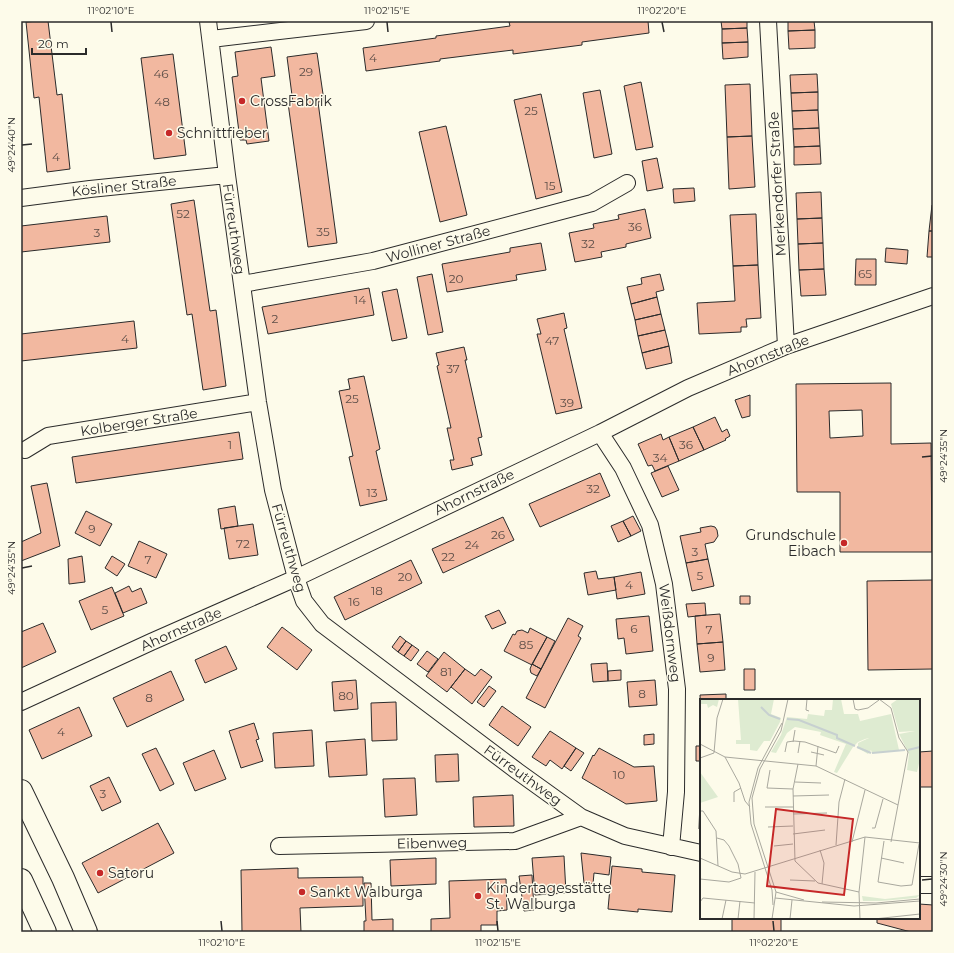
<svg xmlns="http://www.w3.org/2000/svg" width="954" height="953" font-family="Montserrat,sans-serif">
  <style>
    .building { fill: #f2b8a0; stroke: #2b2b2b; fill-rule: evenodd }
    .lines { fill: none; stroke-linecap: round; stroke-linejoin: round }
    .street-casing { stroke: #2b2b2b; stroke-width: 18 }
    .primary-casing { stroke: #2b2b2b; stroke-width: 24 }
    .street { stroke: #fdfbea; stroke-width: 16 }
    .primary { stroke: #fdfbea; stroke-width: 22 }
    .ticks { fill: none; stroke: #2b2b2b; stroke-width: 1.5 }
    .poi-dot { fill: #c62828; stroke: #fdfbea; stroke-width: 1.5 }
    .labels { text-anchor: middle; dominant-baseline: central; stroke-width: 3; stroke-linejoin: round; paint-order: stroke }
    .number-label { font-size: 12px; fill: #5d4e48 }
    .poi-label { font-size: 14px; fill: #2b2b2b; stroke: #fdfbea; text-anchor: start }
    .street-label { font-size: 14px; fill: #2b2b2b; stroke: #fdfbea }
    .inset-river { fill: none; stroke: #c7d0d0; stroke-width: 2 }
    .inset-road { fill: none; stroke: #a9a89e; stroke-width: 1 }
    .view { fill: #c62828; fill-opacity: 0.15; stroke: #c62828; stroke-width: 2 }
    .inset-edge { fill: none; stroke: #2b2b2b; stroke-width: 2 }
    .neatline { fill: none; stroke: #2b2b2b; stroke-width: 1.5 }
    .ticks-label { font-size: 10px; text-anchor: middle; fill: #2b2b2b }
  </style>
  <rect width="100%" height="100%" fill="#fdfbea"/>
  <path class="building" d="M38 21H48L57 95 62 94 70 169 47 172 39 97 34 98 26 22Z
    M514 21H648L649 33 582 42V45L513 54V50L440 59V61L366 71 363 48 436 38V36L510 26 509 22Z
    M721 21H747V28L722 29Z
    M788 21H814L815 30 788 31Z
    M747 28 748 42 722 43V29Z
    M815 30V48L789 49 788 31Z
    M748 42V57L723 59 722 43Z
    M271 47 275 76 261 78 269 141 247 144 246 140H240L232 77 238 76 235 52Z
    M317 53 324 101 318 102 337 243 308 247 288 103H293L287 57Z
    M173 54 186 155 154 159 141 58Z
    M817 74 818 92 791 93 790 75Z
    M641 82 653 147 636 150 624 86Z
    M750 84 752 136 727 137 725 85Z
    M600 90 612 154 594 158 583 93Z
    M818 92V110L792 111 791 93Z
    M541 94 562 192 536 199 514 100Z
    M818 110 819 128 793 129 792 111Z
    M446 126 467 215 440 222 419 132Z
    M819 128 820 146 794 147 793 129Z
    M752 136 755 187 729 189 727 137Z
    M820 146 821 164 794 165V147Z
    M657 158 663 188 647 191 642 161Z
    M694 188 695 201 674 203 673 189Z
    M821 192 822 218 797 219 796 193Z
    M194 200 210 311 216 310 226 386 203 390 192 314 187 315 171 204Z
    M932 205H933V231H929Z
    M645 209 651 238 626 244V247L601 252 602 257 575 262 569 233 594 228 593 224 619 219 618 215Z
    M756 214 758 265 733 266 730 215Z
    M107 216 110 242 21 252V226Z
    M822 218 823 243 798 244 797 219Z
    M929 231H933V257H927Z
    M541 243 546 270 516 275 517 280 447 292 442 264 510 252V248Z
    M823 243 824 269 799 270 798 244Z
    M886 248 908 250 907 264 885 262Z
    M856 259H876V285H855Z
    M758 265 761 318 746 319 747 327H741V332L699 334 697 303 735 301 733 266Z
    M824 269 826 295 801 296 799 270Z
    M432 274 443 332 428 335 417 277Z
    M660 274 664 290 656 292 657 297 631 304 627 287 642 284 641 278Z
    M369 288 374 315 268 334 262 307Z
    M397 289 407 338 392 341 382 292Z
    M657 297 661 314 635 320 631 304Z
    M564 313 567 328 564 329 582 408 556 414 537 334H541L537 319Z
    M661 314 665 330 638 336 635 320Z
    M134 321 137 348 21 361V334Z
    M665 330 669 346 642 353 638 336Z
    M669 346 672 363 646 369 642 353Z
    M464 347 467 360H465L482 437 478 438 482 455 471 458 473 465 452 470 450 460H454L447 428H451L437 366 439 365 436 353Z
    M364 376 380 449 376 451 387 500 360 506 349 457 353 456 339 391 350 389 348 379Z
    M891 383V444L931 443 932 552H840V492H797L796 384ZM862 410 863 436 830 438 829 411Z
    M750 395V416L742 418 735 400Z
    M715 417 722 432 727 429 730 436 725 439 726 440 704 450 693 427Z
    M693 427 704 450 679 461 669 437Z
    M239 432 243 459 76 483 72 457Z
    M661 434 663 440 669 437 679 461 655 471 652 465 648 466 638 444Z
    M668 466 679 490 662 497 651 473Z
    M600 473 610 496 540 527 529 504Z
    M47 483 60 546 21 561V542L41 533 31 486Z
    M235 506 238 526 221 529 218 509Z
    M86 511 112 524 100 546 75 533Z
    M633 516 641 531 631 536 623 521Z
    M503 517 514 540 443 573 432 549Z
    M623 521 631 536 618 542 611 526Z
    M253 524 258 555 229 559 224 528Z
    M711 526 715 527 717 530 718 536 714 542 705 544 708 559 686 563 680 536 701 532 700 528Z
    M139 541 167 554 156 578 128 566Z
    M82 556 85 582 69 584 68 559Z
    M112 556 125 564 117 576 105 568Z
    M708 559 714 586 692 591 686 563Z
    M411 560 422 583 345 620 334 597Z
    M596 571 598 579 614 577 616 590 588 595 584 573Z
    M641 572 645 594 617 599 614 577Z
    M933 580V669L868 670 867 581Z
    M129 586 132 592 141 588 147 603 123 613 115 593Z
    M112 587 124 616 91 630 79 601Z
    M740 596H750V604H740Z
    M705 603 706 615 688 617 686 604Z
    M499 610 506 623 492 629 485 616Z
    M720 614 723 642 697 644 695 616Z
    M649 616 653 651 626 654 624 638 618 639 616 619Z
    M568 618 583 626 578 636 581 638 545 708 526 698Z
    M43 623 56 652 21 668V632Z
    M282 627 312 650 297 670 267 647Z
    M530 628 547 637 532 665 504 651 513 634 515 635 517 631 522 630 528 633Z
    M400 636 406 641 398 652 392 647Z
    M547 637 555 641 541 669 532 664Z
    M406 641 412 645 404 656 398 652Z
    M723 642 725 670 700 672 697 644Z
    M412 645 419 650 411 661 404 656Z
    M226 646 237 669 205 683 195 660Z
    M427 651 438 659 428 672 417 664Z
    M444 652 465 669 447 692 426 676Z
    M607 663 608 681 593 682 591 664Z
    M532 664 541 669 537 676 531 673 530 669Z
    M465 669 475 676 481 669 492 677 472 704 451 687Z
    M744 669H755V690H744Z
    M621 670V680L608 681V671Z
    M171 671 184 700 127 727 113 698Z
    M356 680 358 709 334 711 332 682Z
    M655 680 657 705 629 707 627 682Z
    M489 686 496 691 484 707 477 702Z
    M726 694V700H701V722L700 695Z
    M396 702 397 740 372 741 371 703Z
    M502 706 531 727 518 746 489 725Z
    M79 707 92 736 42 759 29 730Z
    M254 723 259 739 256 740 263 761 241 768 229 731Z
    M312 730 314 766 275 768 273 733Z
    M550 731 576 748 562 769 550 760 546 766 532 757Z
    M654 734V744L644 745V735Z
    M365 739 367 775 329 777 326 742Z
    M696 746H701V761H696Z
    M156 748 174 784 160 791 142 754Z
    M576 748 584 753 571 771 564 766Z
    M599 748 634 767 654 766 657 801 626 804 582 778 593 755 594 756Z
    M214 750 226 779 195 791 183 763Z
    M933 751V787H919V752Z
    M458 754 459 781 436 782 435 755Z
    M109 777 121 802 102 811 90 786Z
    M415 778 417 815 385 817 383 779Z
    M513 795 514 826 474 827 473 797Z
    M700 800H701V829H699Z
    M158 823 174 853 98 893 82 863Z
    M581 853 611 857 609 875 594 873 593 884 584 883Z
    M564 856 566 893 535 895 532 858Z
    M436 858V884L391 886 390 860Z
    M612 866 642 869V872L675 875 672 912 638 909V912L608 909Z
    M298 868V878L363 877V906L300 908 301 932H242L241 870Z
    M532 875 534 910 524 911 519 876Z
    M506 879 507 910 497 911V925H481V932H431V919L450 918 449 881Z
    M364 883H371L372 920 393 919V932H364V921H366Z
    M919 904 933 905V932H911L877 923V918H919Z
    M732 918H781V932H732Z"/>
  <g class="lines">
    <defs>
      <path id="street" d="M208 21 227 175 258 402 273 490 296 578 304 601 322 624 517 771 581 817 625 836 701 853
        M768 21 786 346
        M211 39 366 21
        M21 198 90 189 227 175
        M242 284 373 261 592 203 627 183
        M600 433 623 468 650 525 664 584 677 689 676 792 671 847
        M25 450 48 436 258 402
        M21 702 151 642 296 578 600 433 688 388 786 346 933 296
        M279 846 515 841 581 817
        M919 885H933"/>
      <path id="primary" d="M21 791 63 878 86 932
        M21 880 45 932"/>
    </defs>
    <use href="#street" class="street-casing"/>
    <use href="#primary" class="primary-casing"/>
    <use href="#street" class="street"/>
    <use href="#primary" class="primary"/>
  </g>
  <path class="ticks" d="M111 22 112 32M387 22 388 32M662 22 664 32M22 145 32 144M922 457 932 456M22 568 32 566M922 880 932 879M221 921 222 931M497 921 498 931M773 921 774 931"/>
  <g class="poi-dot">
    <circle cx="242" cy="101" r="4"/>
    <circle cx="169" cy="133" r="4"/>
    <circle cx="844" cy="543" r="4"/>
    <circle cx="100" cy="873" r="4"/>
    <circle cx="302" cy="892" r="4"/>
    <circle cx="478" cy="896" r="4"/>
  </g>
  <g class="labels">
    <g class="number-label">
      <text x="373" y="57">4</text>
      <text x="306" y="71">29</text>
      <text x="161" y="73">46</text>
      <text x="162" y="101">48</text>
      <text x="531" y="110">25</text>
      <text x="56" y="156">4</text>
      <text x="550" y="185">15</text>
      <text x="183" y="213">52</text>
      <text x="635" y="226">36</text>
      <text x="323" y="231">35</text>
      <text x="97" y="232">3</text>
      <text x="588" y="243">32</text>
      <text x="865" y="273">65</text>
      <text x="456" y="278">20</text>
      <text x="360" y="299">14</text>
      <text x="275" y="318">2</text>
      <text x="125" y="338">4</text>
      <text x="552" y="340">47</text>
      <text x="453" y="368">37</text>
      <text x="352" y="398">25</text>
      <text x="567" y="402">39</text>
      <text x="230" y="444">1</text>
      <text x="686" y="444">36</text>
      <text x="660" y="457">34</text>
      <text x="593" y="488">32</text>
      <text x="372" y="492">13</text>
      <text x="92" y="528">9</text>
      <text x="498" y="534">26</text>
      <text x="243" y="543">72</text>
      <text x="472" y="544">24</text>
      <text x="695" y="551">3</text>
      <text x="448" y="556">22</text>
      <text x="148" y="559">7</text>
      <text x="700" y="575">5</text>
      <text x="405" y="576">20</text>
      <text x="629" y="584">4</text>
      <text x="377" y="590">18</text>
      <text x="354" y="601">16</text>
      <text x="105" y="609">5</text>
      <text x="634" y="628">6</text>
      <text x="709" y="629">7</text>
      <text x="526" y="644">85</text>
      <text x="711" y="657">9</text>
      <text x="446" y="671">81</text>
      <text x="642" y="693">8</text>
      <text x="346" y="695">80</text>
      <text x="149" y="697">8</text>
      <text x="61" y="731">4</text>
      <text x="619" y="774">10</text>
      <text x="103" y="793">3</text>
    </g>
    <g class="poi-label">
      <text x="250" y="101">CrossFabrik</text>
      <text x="177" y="133">Schnittfieber</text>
      <text x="836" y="535" text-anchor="end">Grundschule<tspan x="836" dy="16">Eibach</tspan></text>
      <text x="108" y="873">Satoru</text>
      <text x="486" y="888">Kindertagesstätte<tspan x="486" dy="16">St. Walburga</tspan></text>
      <text x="310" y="892">Sankt Walburga</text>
    </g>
    <g class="street-label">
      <text transform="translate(777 184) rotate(-93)">Merkendorfer Straße</text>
      <text transform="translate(124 186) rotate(-6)">Kösliner Straße</text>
      <text transform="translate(234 229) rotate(82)">Fürreuthweg</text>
      <text transform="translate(438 244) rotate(-15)">Wolliner Straße</text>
      <text transform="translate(768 355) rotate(-22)">Ahornstraße</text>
      <text transform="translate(139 422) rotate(-9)">Kolberger Straße</text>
      <text transform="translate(474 492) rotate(-26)">Ahornstraße</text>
      <text transform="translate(289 548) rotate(74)">Fürreuthweg</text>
      <text transform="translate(181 629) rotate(-24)">Ahornstraße</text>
      <text transform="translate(670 633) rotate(83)">Weißdornweg</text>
      <text transform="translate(523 775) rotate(36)">Fürreuthweg</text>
      <text transform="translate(432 843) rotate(-1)">Eibenweg</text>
    </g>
  </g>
  <g transform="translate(700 699)">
    <rect width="220" height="220" fill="#fdfbea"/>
    <path d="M0 0H19L17 8 13 6 8 9 7 5H0ZM38 0H74L71 15 81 19 80 23 70 42H64L57 52 50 51V45H36V41H41ZM133 0H141L144 15H158L160 22 191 15 199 51 172 54 171 51 168 55 158 49V44L169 39 165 40 158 43 153 48 137 74 134 73 146 45 120 36 121 33 95 28 87 34 76 54 71 53 81 36 87 18 107 20 108 15 124 17 125 11H132ZM198 0H220V60L217 73 207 71 209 55 199 35 215 32 199 33 191 5ZM0 73 18 98 0 104ZM220 196 216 199 181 202H163L162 197 185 200Z" fill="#deebd1"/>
    <path class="inset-river" d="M61 8 69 16 80 20M87 20 99 21 137 36V39L155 47M157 48 171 54M208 51 220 48M172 54 205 51"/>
    <path class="inset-road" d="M107 0 106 11 109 12M153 0 155 10 158 11 168 9 179 1M179 0 191 9 199 39 208 53 191 143M93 43 95 31M0 45 25 58 39 84 45 102 50 108M85 53 87 43 94 42 105 43 136 54 139 47M111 53 124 56M98 54 100 42M25 58 116 67 198 106M0 59 14 54 17 19 23 0M98 65 93 90 95 162 118 184 159 193M116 67 118 47M70 71 67 89 93 90M95 83 121 84M93 97 129 96M34 103V93L41 89M65 108H93M0 112H3L16 132 18 167M93 115 127 114M68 128 93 127M172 129H175L183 100M93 135 125 131M184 142 178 183 201 187 212 186 219 145M152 143 165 91M136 146 139 103 145 80M74 147 93 145M120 151 124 164 122 185M0 159 32 173 45 175 165 138 220 144M181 159 204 164M0 180 29 183 41 179 38 165 29 147 24 141 17 139M90 181 115 182M76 193 104 201M75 199 154 207 220 202M0 203 3 199 55 204M122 203 176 204 220 200M73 206 72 191 51 125 49 103 58 69 82 24M22 220 26 201M38 220 40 202M54 220 55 173M72 220 76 193 54 125 52 99 60 70 81 32 88 0M90 220 92 201M160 220 159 193 165 138M174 220 220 215"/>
    <path class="view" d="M76 110 153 120 144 196 67 187Z"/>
    <rect width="220" height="220" class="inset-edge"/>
  </g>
  <rect width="954" height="953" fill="none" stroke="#fdfbea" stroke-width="44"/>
  <path d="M32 48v6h54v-6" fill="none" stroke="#2b2b2b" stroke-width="2"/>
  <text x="38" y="48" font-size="12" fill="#2b2b2b" stroke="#fdfbea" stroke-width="3" paint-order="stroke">20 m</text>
  <rect x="22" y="22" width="910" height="909" class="neatline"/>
  <g class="ticks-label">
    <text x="111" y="14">11°02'10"E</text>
    <text x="387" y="14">11°02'15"E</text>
    <text x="662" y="14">11°02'20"E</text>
    <text transform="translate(11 145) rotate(-90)" y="4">49°24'40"N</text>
    <text transform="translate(943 456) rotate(-90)" y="4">49°24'35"N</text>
    <text transform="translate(11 568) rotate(-90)" y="4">49°24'35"N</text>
    <text transform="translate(943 879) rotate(-90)" y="4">49°24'30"N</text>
    <text x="222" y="946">11°02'10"E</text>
    <text x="498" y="946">11°02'15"E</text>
    <text x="774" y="946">11°02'20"E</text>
  </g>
</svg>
